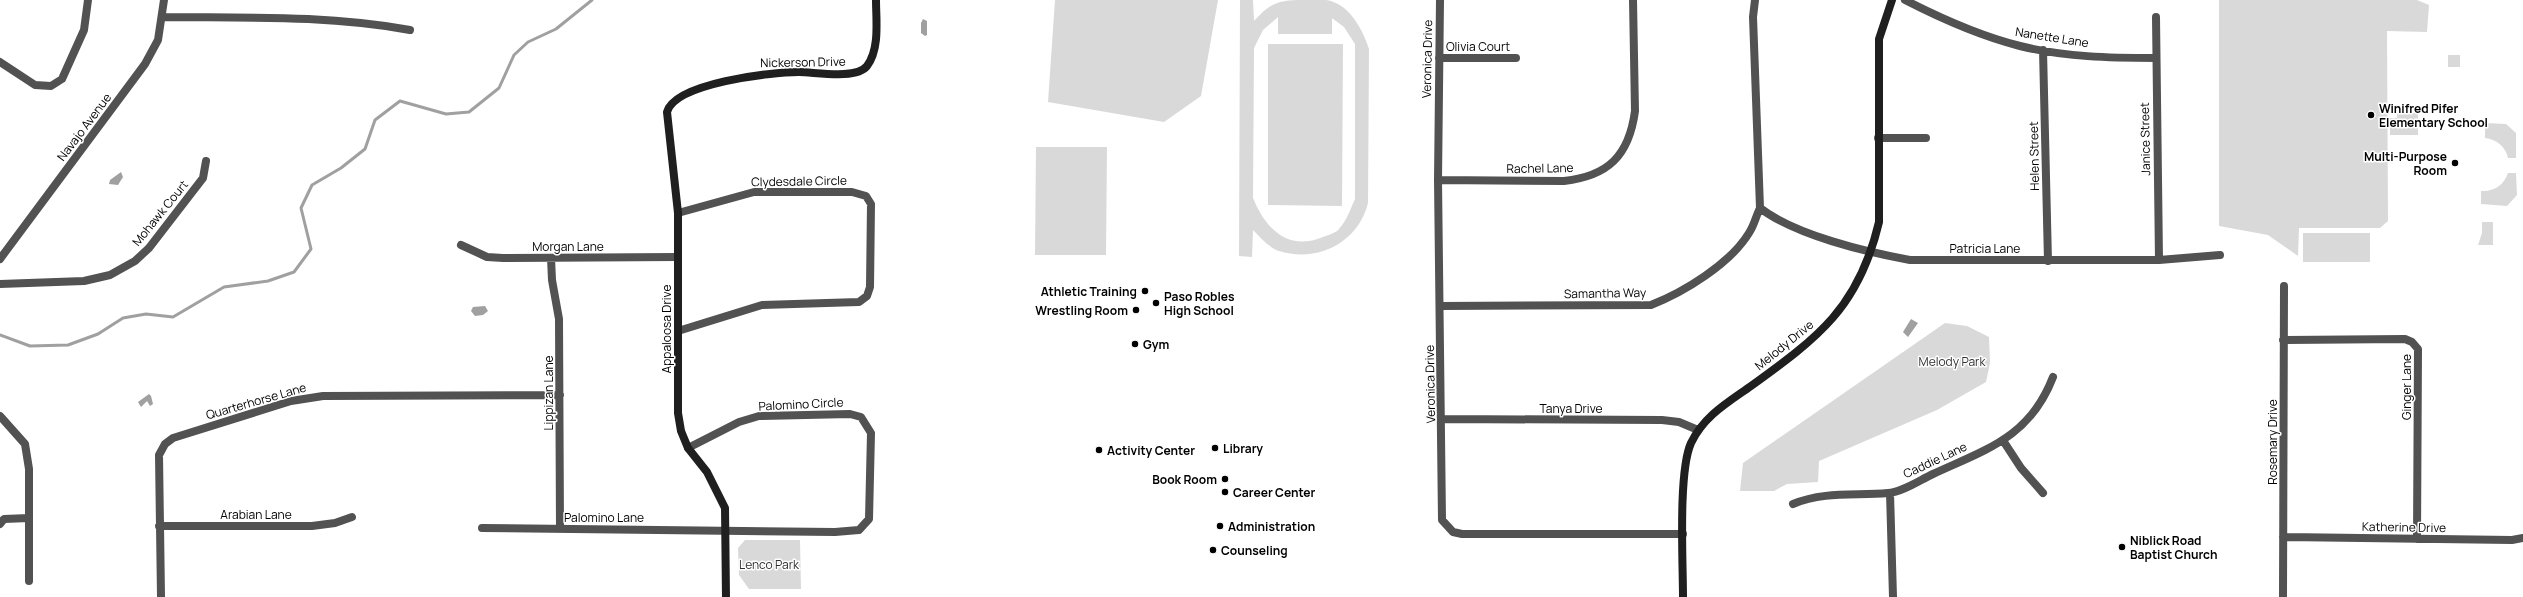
<svg xmlns="http://www.w3.org/2000/svg" width="2523" height="597" font-family="Manrope,sans-serif">
  <style>
    .green { fill: #d9d9d9; fill-rule: evenodd }
    .water { fill: #a0a0a0 }
    .lines { fill: none; stroke-linecap: round; stroke-linejoin: round }
    .stream { stroke: #a0a0a0; stroke-width: 3 }
    .street { stroke: #525252; stroke-width: 8 }
    .secondary { stroke: #1f1f1f; stroke-width: 8 }
    .poi-dot { fill: #000; stroke: #fff; stroke-width: 1.5 }
    .labels { text-anchor: middle; dominant-baseline: central; stroke-width: 3; stroke-linejoin: round; paint-order: stroke }
    .street-label { font-size: 12px; fill: #000; stroke: #fff }
    .poi-label { font-size: 12px; font-weight: bold; fill: #000; stroke: #fff; text-anchor: start }
    .park-label { font-size: 12px; fill: #303030; stroke: #fff }
  </style>
  <rect width="100%" height="100%" fill="#fff"/>
  <path class="green" d="M1055 0H1218L1201 96 1164 122 1048 102Z
    M1240 0H1253L1254 21C1272 2 1278 0 1305 0 1312 0 1320 0 1326 0 1349 3 1363 30 1369 49L1368 203C1358 243 1317 263 1279 251 1268 247 1260 237 1253 230L1252 257 1239 256ZM1278 17V34H1332V18L1344 27 1355 44V199C1350 210 1347 220 1339 229 1336 233 1328 235 1323 237 1288 252 1265 228 1253 198L1254 48 1263 30Z
    M2219 0H2417L2429 5 2427 32 2387 31 2388 221 2380 228H2299L2298 256 2268 235 2219 226Z
    M1268 44H1343L1342 206 1268 205Z
    M2448 55H2460V67H2448Z
    M2397 113H2418V135H2390V118H2397Z
    M2485 123 2506 124 2516 133V158H2508C2506 147 2496 139 2485 138Z
    M1036 147H1107L1106 255H1035Z
    M2508 173H2516L2517 195 2507 206 2481 204V191C2494 192 2504 185 2508 173Z
    M2482 222H2493V245H2478L2482 233Z
    M2303 233H2370V262H2303Z
    M1945 323 1967 326 1989 337 1990 363 1986 382 1937 410 1819 461 1818 482 1787 484 1774 491H1740L1743 463Z
    M745 540H800L801 589H749L739 575 738 548Z"/>
  <path class="water" d="M923 19 927 21V35L925 36 921 33V23Z
    M121 172 123 177 118 185 109 184 110 180Z
    M485 306 488 311 483 315 475 316 471 311 473 307Z
    M1911 319 1918 323 1908 337 1903 332Z
    M149 394 151 396 153 404 150 406 147 401 141 407 138 402Z"/>
  <g class="lines">
    <path class="stream" d="M0 335 30 346 68 345 98 334 123 318 146 314 173 317 224 287 268 281 294 272 311 249 301 208 312 185 341 168 365 149 375 120 400 101 446 114 469 112 499 88 514 55 528 42 556 29 592 0"/>
    <path class="street" d="M1440 0 1438 180 1442 520 1453 532 1462 534H1683
      M1905 0C1942 19 1980 36 2020 46 2064 57 2111 58 2156 58
      M162 17C246 18 326 15 410 30
      M2156 17 2159 260
      M2043 50 2048 261
      M1439 58H1516
      M0 62 35 85 51 86 62 79 84 30 88 0
      M1878 138H1926
      M1438 180 1564 181C1608 176 1629 156 1635 111L1633 0
      M1760 208C1795 235 1866 252 1910 260H2159L2220 255
      M678 213 754 192H852L866 196 871 204 870 287 867 296 859 302 762 305 678 331
      M461 245 487 257 503 258 678 257
      M551 258 552 280 559 319 560 529
      M0 259 145 64 158 40 164 0
      M0 284 84 281 110 275 135 261 149 248 203 178 206 161
      M1441 306 1651 305C1684 292 1730 264 1749 233 1754 226 1756 216 1760 208L1753 17 1755 0
      M2283 340 2405 339 2412 342 2418 349 2417 539
      M0 416 25 444 29 469V581
      M1442 419 1662 420 1679 422 1698 430
      M2004 442 2021 468 2043 493
      M1890 493 1893 597
      M1793 504C1824 491 1856 496 1888 493 1903 492 1920 480 1933 474 1987 449 2030 437 2053 377
      M0 524 4 519 29 518
      M159 526H312L335 523 352 517
      M482 528 835 532 859 530 869 519 871 433 861 417 850 414 759 416 739 422 688 448
      M2283 537 2512 540 2523 538
      M161 597 159 455 165 444 173 438 291 401 323 396 560 395
      M2283 597 2284 286"/>
    <path class="secondary" d="M726 597 725 508 707 472 688 448 681 431 678 413V213L667 112C675 83 771 72 799 72 815 72 856 80 867 66 880 49 876 20 876 0
      M1683 597C1683 563 1678 472 1691 443 1704 416 1727 403 1751 386 1819 337 1859 307 1879 222V39L1892 0"/>
  </g>
  <g class="poi-dot">
    <circle cx="2371" cy="115" r="4"/>
    <circle cx="2455" cy="163" r="4"/>
    <circle cx="1145" cy="291" r="4"/>
    <circle cx="1156" cy="303" r="4"/>
    <circle cx="1136" cy="310" r="4"/>
    <circle cx="1135" cy="344" r="4"/>
    <circle cx="1215" cy="448" r="4"/>
    <circle cx="1099" cy="450" r="4"/>
    <circle cx="1225" cy="479" r="4"/>
    <circle cx="1225" cy="492" r="4"/>
    <circle cx="1220" cy="526" r="4"/>
    <circle cx="2122" cy="547" r="4"/>
    <circle cx="1213" cy="550" r="4"/>
  </g>
  <g class="labels">
    <g class="street-label">
      <text transform="translate(2052 37) rotate(9)">Nanette Lane</text>
      <text x="1478" y="46">Olivia Court</text>
      <text transform="translate(1427 59) rotate(-89)">Veronica Drive</text>
      <text transform="translate(803 62) rotate(-1)">Nickerson Drive</text>
      <text transform="translate(84 127) rotate(-53)">Navajo Avenue</text>
      <text transform="translate(2145 139) rotate(-91)">Janice Street</text>
      <text transform="translate(2034 156) rotate(-91)">Helen Street</text>
      <text transform="translate(1540 168) rotate(-1)">Rachel Lane</text>
      <text transform="translate(799 181) rotate(-1)">Clydesdale Circle</text>
      <text transform="translate(160 213) rotate(-51)">Mohawk Court</text>
      <text x="568" y="246">Morgan Lane</text>
      <text x="1985" y="248">Patricia Lane</text>
      <text transform="translate(1605 293) rotate(-1)">Samantha Way</text>
      <text transform="translate(666 329) rotate(-90)">Appaloosa Drive</text>
      <text transform="translate(1784 345) rotate(-39)">Melody Drive</text>
      <text transform="translate(1430 384) rotate(-91)">Veronica Drive</text>
      <text transform="translate(2406 387) rotate(-90)">Ginger Lane</text>
      <text transform="translate(548 393) rotate(-90)">Lippizan Lane</text>
      <text transform="translate(256 401) rotate(-16)">Quarterhorse Lane</text>
      <text transform="translate(801 404) rotate(-3)">Palomino Circle</text>
      <text x="1571" y="408">Tanya Drive</text>
      <text transform="translate(2272 442) rotate(-90)">Rosemary Drive</text>
      <text transform="translate(1935 460) rotate(-25)">Caddie Lane</text>
      <text x="256" y="514">Arabian Lane</text>
      <text x="604" y="517">Palomino Lane</text>
      <text transform="translate(2404 527) rotate(1)">Katherine Drive</text>
    </g>
    <g class="poi-label">
      <text x="2379" y="108">Winifred Pifer<tspan x="2379" dy="14">Elementary School</tspan></text>
      <text x="2447" y="156" text-anchor="end">Multi-Purpose<tspan x="2447" dy="14">Room</tspan></text>
      <text x="1137" y="291" text-anchor="end">Athletic Training</text>
      <text x="1164" y="296">Paso Robles<tspan x="1164" dy="14">High School</tspan></text>
      <text x="1128" y="310" text-anchor="end">Wrestling Room</text>
      <text x="1143" y="344">Gym</text>
      <text x="1223" y="448">Library</text>
      <text x="1107" y="450">Activity Center</text>
      <text x="1217" y="479" text-anchor="end">Book Room</text>
      <text x="1233" y="492">Career Center</text>
      <text x="1228" y="526">Administration</text>
      <text x="2130" y="540">Niblick Road<tspan x="2130" dy="14">Baptist Church</tspan></text>
      <text x="1221" y="550">Counseling</text>
    </g>
    <g class="park-label">
      <text x="1952" y="361">Melody Park</text>
      <text x="769" y="564">Lenco Park</text>
    </g>
  </g>
</svg>
